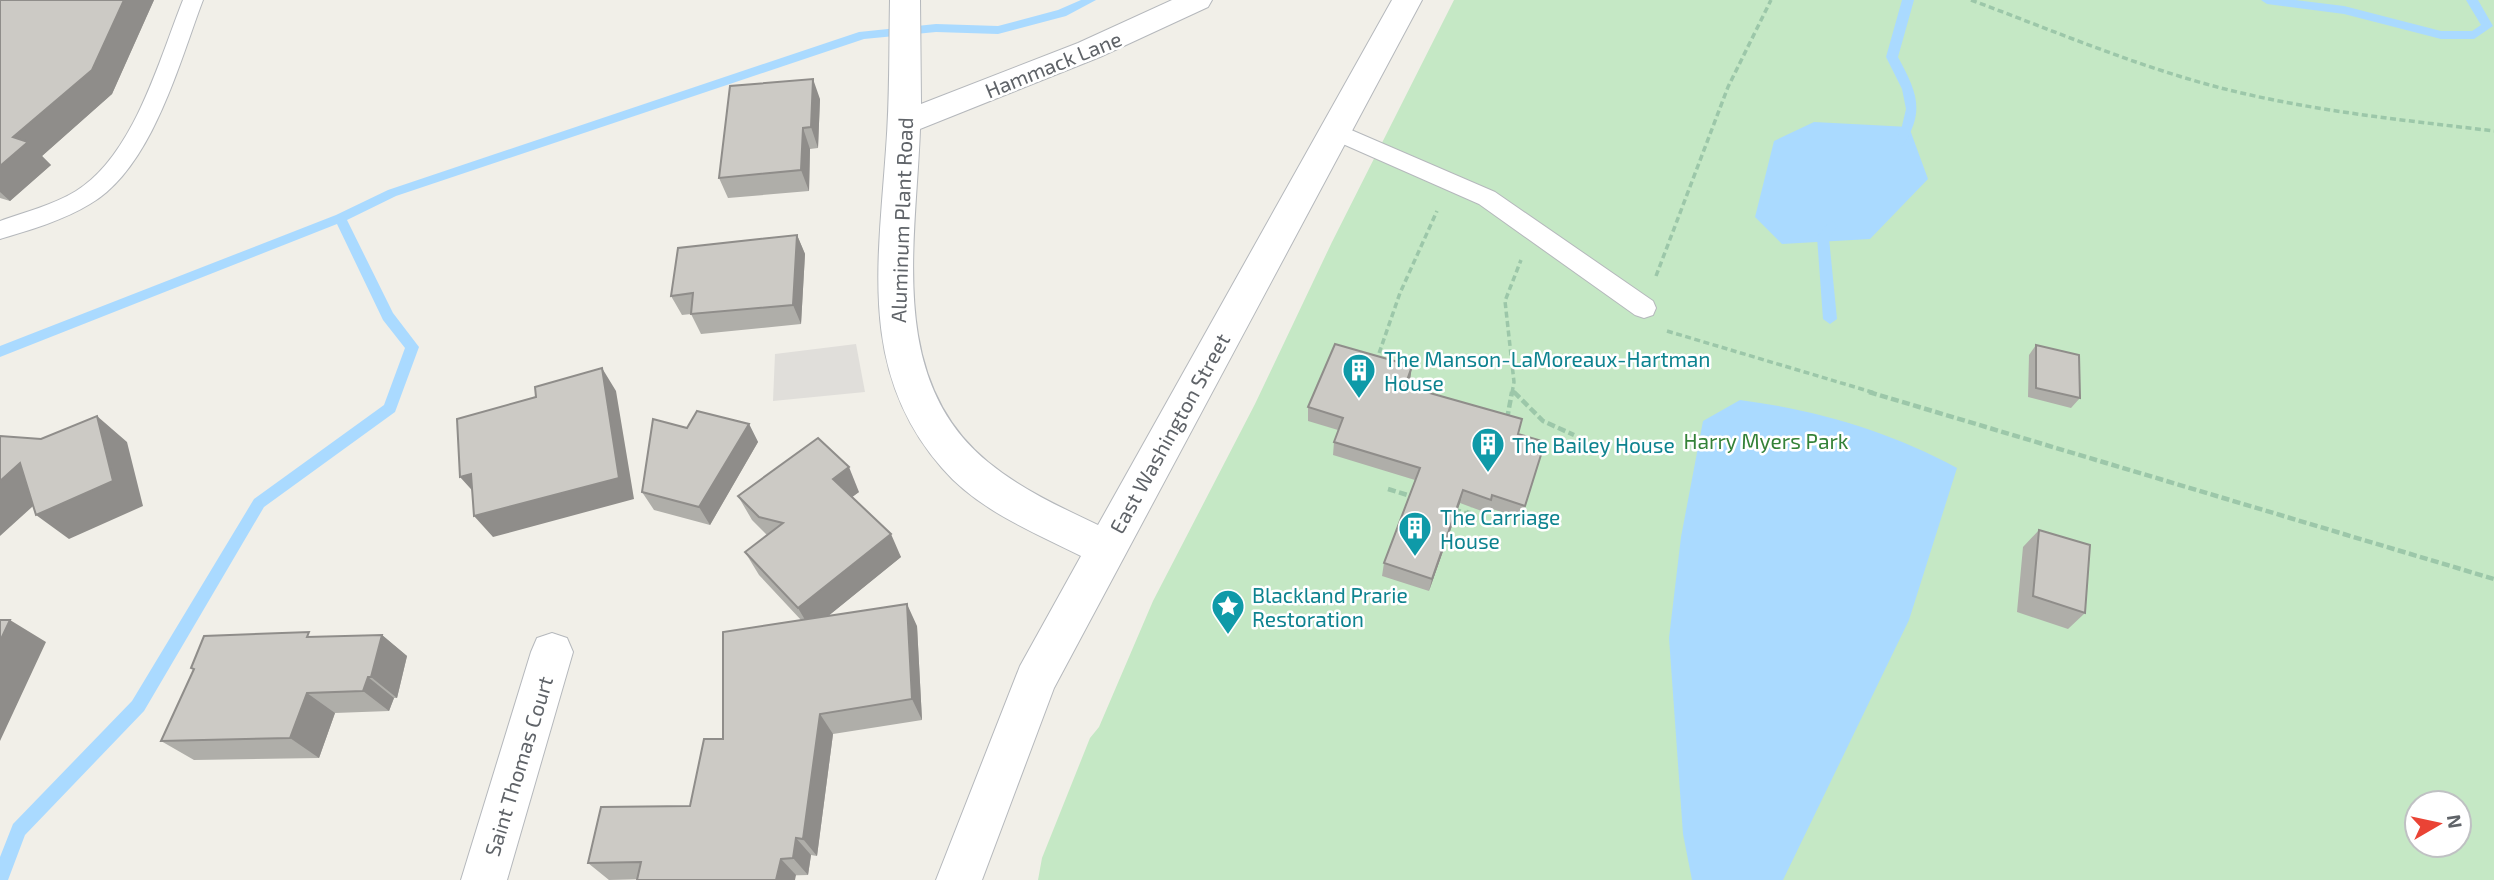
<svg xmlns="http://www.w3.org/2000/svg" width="2494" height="880" font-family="'Exo 2',sans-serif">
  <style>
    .industrial { fill: #e0deda }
    .green { fill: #c5e8c5; fill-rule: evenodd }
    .water { fill: #aadaff }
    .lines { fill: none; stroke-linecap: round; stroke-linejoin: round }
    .stream { fill: #aadaff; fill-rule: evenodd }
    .service-casing { stroke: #b5b8bc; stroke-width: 2 }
    .minor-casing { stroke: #b5b8bc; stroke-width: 2 }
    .path-far1 { stroke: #9cc7a9; stroke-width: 3.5; stroke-dasharray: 6 3.5; stroke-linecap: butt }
    .path { stroke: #9cc7a9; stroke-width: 4.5; stroke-dasharray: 8 3.5; stroke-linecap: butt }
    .service { fill: #fff; fill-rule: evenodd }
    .minor { fill: #fff; fill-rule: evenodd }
    .wall { fill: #afaea9 }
    .shaded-wall { fill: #8f8d8a }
    .building { fill: #cccac5; stroke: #8f8d8a; stroke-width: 2 }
    .labels { text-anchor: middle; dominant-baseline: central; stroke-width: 5; stroke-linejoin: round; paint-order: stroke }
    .street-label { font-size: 21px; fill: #5f6368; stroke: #fff }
    .culture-label { font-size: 21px; fill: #0d838f; stroke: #fff; text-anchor: start }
    .park-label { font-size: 21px; fill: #348238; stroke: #fff }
  </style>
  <rect width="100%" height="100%" fill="#f1efe8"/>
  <path class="industrial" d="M856 344 865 392 773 401 775 354Z"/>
  <path class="green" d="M1454 0H2494V880H1038L1042 858 1090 738 1099 727 1153 601 1255 404 1332 242ZM2417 803H2459V845H2417Z"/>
  <path class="water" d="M1814 122 1909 127 1928 179 1870 239 1782 244 1755 217 1774 141Z
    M1740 400C1816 410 1889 431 1957 468L1909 620 1783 880H1692L1683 834 1669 638 1681 537 1703 421Z"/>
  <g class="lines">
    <path class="stream" d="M1081 0H1096L1066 16 998 34 936 32 864 39 396 196 347 220 393 313 419 347 395 412 264 507 144 711 25 835 8 880H0V857L13 824 132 701 254 499 384 405 405 348 383 320 337 224 0 357V346L336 215 388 190 859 32 936 24 998 26 1058 10Z
      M1902 0H1914L1898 57C1916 91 1926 110 1903 145L1899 146 1893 142 1901 130 1906 109 1902 89 1886 57Z
      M2261 0H2295L2344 6 2441 31H2472L2481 25 2466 0H2478L2493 26 2474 39H2441L2344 14 2267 4Z
      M1832 221 1838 226 1829 238 1837 319 1830 324 1823 319 1817 237 1828 223Z"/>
    <defs>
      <path id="service" d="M183 0H203C179 63 152 168 90 204 64 220 30 230 0 239V221C25 212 53 205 76 191 134 155 159 60 183 0Z
        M1335 123 1495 192 1653 301 1656 308 1653 315 1644 318 1635 315 1479 204 1327 137 1324 131 1327 125Z"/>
      <path id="minor" d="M890 0H920L921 104 1078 43 1172 0H1212L1208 7 1100 57 920 129C916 243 887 380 988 462 1021 489 1060 507 1098 525L1392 0H1422L1054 688 982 880H936L1020 666 1081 556C1033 532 978 510 942 468 859 373 878 265 886 149 890 99 889 50 890 0Z
        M552 633 567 638 573 652 507 880H461L531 652 537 638Z"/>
    </defs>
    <use href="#service" class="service-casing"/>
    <use href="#minor" class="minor-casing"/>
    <path class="path-far1" d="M1971 0C2054 31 2136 66 2221 88 2311 111 2403 120 2494 131
      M1656 276 1728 87 1771 0
      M1667 331 1875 393
      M1376 362 1400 293 1437 211
      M1513 391 1515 393
      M1512 393 1514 382 1505 301 1521 260"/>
    <path class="path" d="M1514 392 1543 421 1574 435
      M1869 392 2494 579
      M1507 419 1512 392
      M1388 489 1414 497
      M1453 509 1468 514 1470 507"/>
    <use href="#service" class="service"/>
    <use href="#minor" class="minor"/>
  </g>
  <path class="wall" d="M0 0H154L112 94 42 156 51 165 10 201 0 198Z
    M820 99 818 148 810 149 809 191 728 198 719 178Z
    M797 235 805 254 801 324 701 334 691 314 682 315 671 296Z
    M2036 345 2080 398 2071 408 2028 397 2029 355Z
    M1412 366 1410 380 1408 387 1518 434 1525 506 1521 518 1489 508 1487 513 1460 503 1429 591 1382 576 1384 563 1415 480 1333 455 1334 442 1338 430 1308 421V407Z
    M749 424 758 442 710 525 654 510 642 492 687 428Z
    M859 492 852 497 901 557 828 616 917 626 922 720 833 734 817 856 811 855 808 875 609 880 588 863 690 806 723 739 801 620 759 575 745 552 767 535 752 520 738 496Z
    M2039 530 2085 613 2068 629 2017 612 2023 547Z
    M382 635 407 656 397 698H394L389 711 335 713 319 758 194 760 161 741 194 669 316 637Z"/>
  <path class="shaded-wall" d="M124 0H154L112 94 42 156 51 165 10 201 0 192V166L13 137Z
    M813 79 820 99 818 148 811 127Z
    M803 128 810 149 809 191 801 170Z
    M797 235 805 254 801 324 793 305Z
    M1412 366 1410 380 1403 399 1405 386Z
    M602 368 616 391 634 499 493 537 474 516Z
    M97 416 127 442 143 506 69 539 36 515Z
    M749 424 758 442 710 525 699 507Z
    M20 463 53 488 0 536V481Z
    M849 467 859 492 844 503 833 479Z
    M471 474 479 498 460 477Z
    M1463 490 1460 503 1429 591 1432 579Z
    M891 534 901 557 811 630 798 608Z
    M907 604 917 626 922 720 912 699Z
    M10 620 46 642 0 741V635Z
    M382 635 407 656 397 698 371 677Z
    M368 677 394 698 389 711 363 691Z
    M307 693 335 713 319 758 290 738Z
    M820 714 833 734 817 856 803 839Z
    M796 838 811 855 808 875 793 858Z
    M781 859 796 875 795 880H776Z"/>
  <path class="building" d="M0 0H124L92 70 13 137 28 142 0 166Z
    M813 79 811 127 803 128 801 170 719 178 730 86Z
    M797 235 793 305 691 314 693 293 671 296 678 248Z
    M1335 344 1412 366 1405 386 1522 419 1518 434 1545 442 1525 506 1492 495 1491 500 1463 490 1432 579 1384 563 1420 468 1334 442 1343 418 1308 407Z
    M2036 345 2079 355 2080 398 2036 388Z
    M602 368 619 478 474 516 471 474 460 477 457 419 536 397 535 387Z
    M697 411 749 424 699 507 642 492 653 419 687 428Z
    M97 416 113 481 36 515 20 463 0 481V436L41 439Z
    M818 438 849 467 833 479 891 534 798 608 745 552 783 523 759 517 738 496Z
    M2039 530 2090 545 2085 613 2033 596Z
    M907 604 912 699 820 714 803 839 796 838 793 858 781 859 776 880H637L641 862 588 863 601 807 690 806 704 739H723V632Z
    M0 620H10L0 641Z
    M309 632 307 637 382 635 371 677H368L363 691 307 693 290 738 161 741 194 669 191 668 204 636Z"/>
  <defs>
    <symbol id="building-pin" viewBox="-11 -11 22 30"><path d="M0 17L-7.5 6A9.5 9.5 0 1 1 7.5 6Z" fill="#0f9aa8" stroke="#fff"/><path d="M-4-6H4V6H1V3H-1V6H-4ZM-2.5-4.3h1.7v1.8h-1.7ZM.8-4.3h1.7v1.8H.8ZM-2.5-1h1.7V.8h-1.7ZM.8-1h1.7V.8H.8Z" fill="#fff"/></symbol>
    <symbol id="sight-pin" viewBox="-11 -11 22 30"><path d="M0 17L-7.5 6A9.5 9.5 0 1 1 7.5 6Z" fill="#0f9aa8" stroke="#fff"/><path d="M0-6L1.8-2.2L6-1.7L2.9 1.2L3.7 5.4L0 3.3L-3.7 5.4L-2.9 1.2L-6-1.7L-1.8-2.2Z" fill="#fff"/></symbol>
  </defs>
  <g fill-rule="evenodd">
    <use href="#building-pin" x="1340" y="351" width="38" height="52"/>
    <use href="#building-pin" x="1469" y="425" width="38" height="52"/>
    <use href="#building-pin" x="1396" y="509" width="38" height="52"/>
    <use href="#sight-pin" x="1209" y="587" width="38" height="52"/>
  </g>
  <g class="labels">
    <g class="street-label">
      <text transform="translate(1053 64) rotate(-22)">Hammack Lane</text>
      <text transform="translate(901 220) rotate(-88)">Aluminum Plant Road</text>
      <text transform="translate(1169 433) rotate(-61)">East Washington Street</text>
      <text transform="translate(518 766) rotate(-73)">Saint Thomas Court</text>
    </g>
    <g class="culture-label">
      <text x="1384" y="358">The Manson-LaMoreaux-Hartman<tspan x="1384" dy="24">House</tspan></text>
      <text x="1512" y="444">The Bailey House</text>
      <text x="1440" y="516">The Carriage<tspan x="1440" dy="24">House</tspan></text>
      <text x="1252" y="594">Blackland Prarie<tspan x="1252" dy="24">Restoration</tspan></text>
    </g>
    <g class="park-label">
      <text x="1766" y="440">Harry Myers Park</text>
    </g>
  </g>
  <g transform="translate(2438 824) rotate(81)"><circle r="33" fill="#ffffff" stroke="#bfc1c3" stroke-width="2"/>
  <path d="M0-5L12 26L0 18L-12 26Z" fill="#ea4335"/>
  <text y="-10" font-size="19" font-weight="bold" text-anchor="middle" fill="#5f6368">N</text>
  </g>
</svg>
